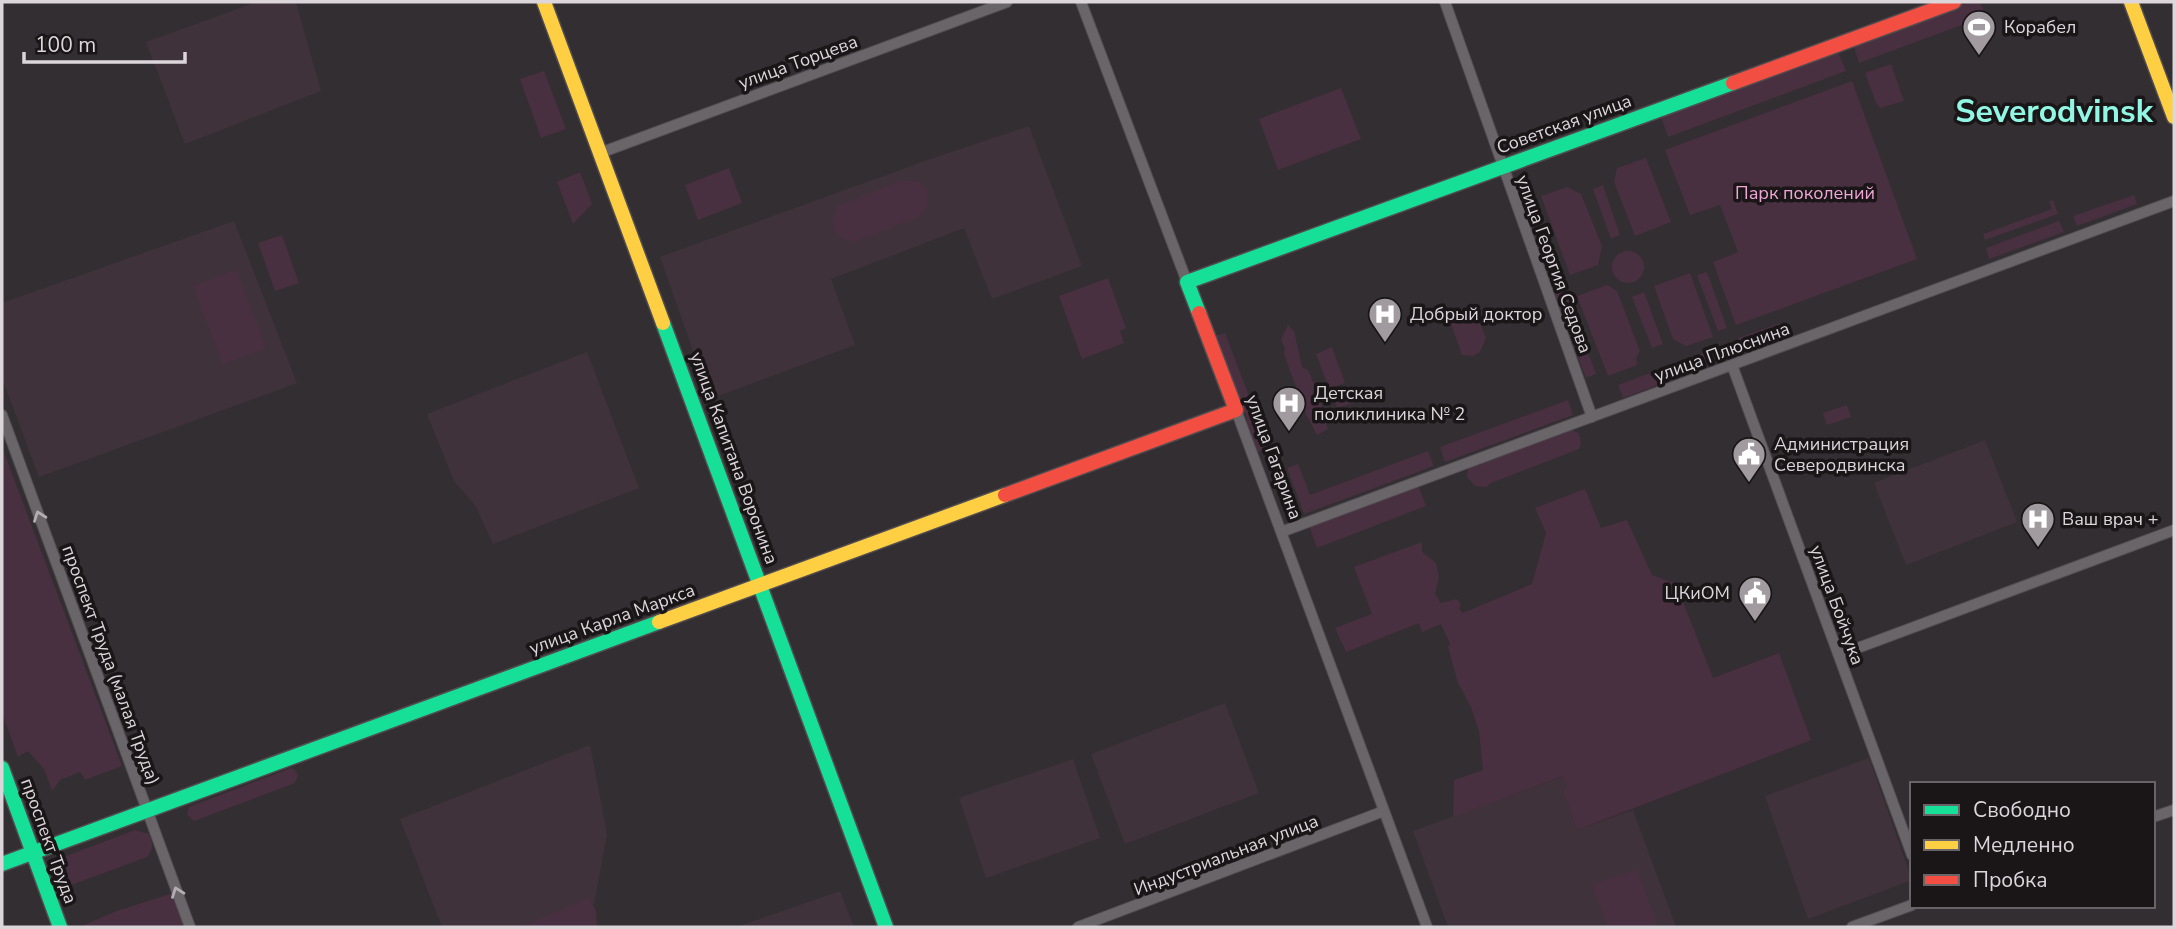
<svg xmlns="http://www.w3.org/2000/svg" width="2176" height="929" font-family="'Nunito Sans',sans-serif">
  <style>
    .built { fill: #40323b }
    .green { fill: #483040 }
    .lines { fill: none; stroke-linecap: round; stroke-linejoin: round }
    .street-casing { stroke: #514c50; stroke-width: 12 }
    .fast-casing { stroke: #514c50; stroke-width: 17 }
    .slow-casing { stroke: #514c50; stroke-width: 17 }
    .jam-casing { stroke: #514c50; stroke-width: 17 }
    .street { stroke: #6a6568; stroke-width: 10 }
    .fast { stroke: #16e098; stroke-width: 14 }
    .slow { stroke: #ffcf43; stroke-width: 14 }
    .jam { stroke: #f24e42; stroke-width: 14 }
    .oneway { stroke: #b4aeb2 }
    .labels { text-anchor: middle; dominant-baseline: central; stroke-width: 7; stroke-linejoin: round; paint-order: stroke }
    .poi-label { font-size: 18px; fill: #dcd6da; stroke: #1a1618; text-anchor: start }
    .street-label { font-size: 18px; fill: #dcd6da; stroke: #1a1618 }
    .park-label { font-size: 18px; fill: #efa6d5; stroke: #1a1618 }
    .town-label { font-size: 32px; font-weight: bold; fill: #91f7e4; stroke: #1a1618 }
  </style>
  <rect width="100%" height="100%" fill="#332e31"/>
  <path class="built" d="M257 2H296L321 91 185 144 146 42Z
    M1029 126 1082 266 992 299 964 228 831 279 855 345 710 399 660 257 936 157Z
    M234 221 297 383 39 477 2 378V303Z
    M587 352 639 488 493 544 475 505 454 481 427 414Z
    M1985 440 2017 522 1906 565 1874 483Z
    M1225 703 1259 793 1125 844 1091 754Z
    M590 745 607 834 594 904 536 927H442L400 819Z
    M1869 758 1912 880 1808 919 1765 796Z
    M1073 759 1100 838 986 878 959 798Z
    M1564 776 1568 788 1563 790 1577 830 1633 810 1676 927H1448L1413 831Z
    M840 891 854 927H737Z"/>
  <path class="green" d="M1968 2H1980L1986 16 1859 63 1853 44Z
    M1838 52 1846 71 1668 137 1661 117Z
    M1891 64 1904 101 1880 108 1876 103 1865 73Z
    M544 71 566 129 541 138 520 79Z
    M1852 81 1917 259 1736 325 1713 262 1738 252 1720 205 1690 215 1665 150Z
    M1341 88 1361 139 1278 170 1259 119Z
    M1646 158 1671 222 1635 236 1614 182 1617 168Z
    M729 168 742 203 698 220 685 185Z
    M580 172 592 204 573 224 557 182Z
    M904 180 919 182 928 191 927 206 919 217 853 242 842 238 834 230 833 216 839 205Z
    M1603 185 1620 235 1611 239 1593 189Z
    M1567 187 1581 194 1602 246 1598 265 1570 275 1541 196Z
    M2134 195 2137 204 2077 226 2073 216Z
    M1529 196 1596 374 1586 378 1519 200Z
    M2053 200 2058 214 1985 240 1983 234 2052 209 2049 202Z
    M2059 221 2064 232 1989 259 1986 248Z
    M282 235 299 283 275 291 258 243Z
    M1612 267a16 16 0 1 1 32 0a16 16 0 1 1-32 0Z
    M236 270 266 348 223 364 193 286Z
    M1707 272 1727 328 1718 331 1697 275Z
    M1690 273 1713 337 1686 346 1673 339 1654 286Z
    M1108 278 1126 328 1120 331 1124 343 1082 359 1059 296Z
    M1607 285 1617 291 1640 351 1636 358 1637 365 1608 376 1577 296Z
    M1644 292 1663 344 1652 348 1632 297Z
    M1467 315 1479 321 1486 338 1480 352 1473 356 1462 355 1450 321Z
    M1780 323 1773 340 1743 351 1738 338Z
    M1288 325 1294 331 1302 367 1308 370 1322 402V414L1328 429 1317 435 1306 414 1284 354 1285 349 1281 339Z
    M1225 333 1269 448 1256 453 1245 425 1247 419 1216 336Z
    M1332 347 1345 383 1329 388 1316 354Z
    M1709 351 1714 364 1670 380 1665 367Z
    M1661 369 1666 382 1623 398 1618 385Z
    M1349 386 1355 402 1337 408 1332 392Z
    M1568 400 1573 415 1445 462 1440 447Z
    M1847 405 1851 417 1827 425 1823 413Z
    M1569 429 1579 433 1581 444 1579 449 1491 483 1486 487 1475 486 1467 477 1468 466Z
    M2 447 122 766 85 780 80 772 60 780 52 791 44 769 28 751 18 757 2 713Z
    M1428 451 1434 466 1304 514 1287 468 1298 464 1310 495Z
    M1418 485 1426 506 1317 548 1309 526Z
    M1585 489 1601 528 1627 520 1652 575 1676 584 1713 678 1779 653 1811 740 1577 830 1563 790 1568 788 1563 776 1453 817 1454 780 1483 770 1479 731 1471 707 1458 683 1448 647 1450 644 1441 624 1422 632 1419 623 1346 652 1335 628 1372 614 1354 567 1422 542V552L1436 563 1439 577 1435 594 1441 603 1457 599 1461 604 1459 609 1463 613 1532 584 1546 533 1535 508Z
    M291 768 295 770 298 776 295 783 194 821 187 814 189 807Z
    M135 830 149 834C153 843 154 849 147 857L63 888 53 861Z
    M1637 869 1658 927H1608L1592 885Z
    M173 893 185 927H79L117 911Z
    M589 898 596 911 597 927H521Z"/>
  <g class="lines">
    <defs>
      <path id="street" d="M1081 2 1187 282
        M1445 2 1592 417
        M600 153 1007 2
        M1732 365 1912 855
        M1236 410 1427 927
        M2 415 190 927
        M1281 532 2174 201
        M1839 655 2174 530
        M2153 817 2174 810
        M1078 927 1384 811
        M1852 927 1912 905"/>
      <path id="fast" d="M1199 313 1187 282 1733 83
        M663 323 886 927
        M2 768 60 927
        M2 864 659 622"/>
      <path id="slow" d="M544 2 663 323
        M2131 2 2174 117
        M659 622 1005 495"/>
      <path id="jam" d="M1733 83 1954 2
        M1005 495 1236 410 1199 313"/>
    </defs>
    <use href="#street" class="street-casing"/>
    <use href="#fast" class="fast-casing"/>
    <use href="#slow" class="slow-casing"/>
    <use href="#jam" class="jam-casing"/>
    <use href="#street" class="street"/>
    <use href="#fast" class="fast"/>
    <use href="#slow" class="slow"/>
    <use href="#jam" class="jam"/>
  </g>
  <defs><path id="oneway-chevron" d="M-2-3.5L2.5 0L-2 3.5" fill="none" stroke-width="1.6" stroke-linecap="round" stroke-linejoin="round" transform="scale(1.75)"/></defs>
  <g class="oneway">
    <use href="#oneway-chevron" transform="translate(39 516) rotate(-110)"/>
    <use href="#oneway-chevron" transform="translate(177 892) rotate(-110)"/>
  </g>
  <defs>
    <symbol id="stadium-pin" viewBox="-11 -11 22 30"><path d="M0 17L-7.5 6A9.5 9.5 0 1 1 7.5 6Z" fill="#a19b9f" stroke="#1a1618"/><path d="M0-5a6.5 5 0 1 0 0 10a6.5 5 0 1 0 0-10ZM-3.5-1.8h7v3.6h-7Z" fill="#fff"/></symbol>
    <symbol id="hospital-pin" viewBox="-11 -11 22 30"><path d="M0 17L-7.5 6A9.5 9.5 0 1 1 7.5 6Z" fill="#a19b9f" stroke="#1a1618"/><path d="M-5-5h3v3.5h4V-5h3V5h-3V1.5h-4V5h-3Z" fill="#fff"/></symbol>
    <symbol id="civic-pin" viewBox="-11 -11 22 30"><path d="M0 17L-7.5 6A9.5 9.5 0 1 1 7.5 6Z" fill="#a19b9f" stroke="#1a1618"/><path d="M-.6-6.5H3V-4.5H.6V-3L4-1V1h2V6H-6V1h2V-1L-.6-3ZM-1.2 2.5V6h2.4V2.5Z" fill="#fff"/></symbol>
  </defs>
  <g fill-rule="evenodd">
    <use href="#stadium-pin" x="1960" y="8" width="38" height="52"/>
    <use href="#hospital-pin" x="1366" y="295" width="38" height="52"/>
    <use href="#hospital-pin" x="1270" y="384" width="38" height="52"/>
    <use href="#civic-pin" x="1730" y="435" width="38" height="52"/>
    <use href="#hospital-pin" x="2019" y="500" width="38" height="52"/>
    <use href="#civic-pin" x="1736" y="574" width="38" height="52"/>
  </g>
  <g class="labels">
    <g class="poi-label">
      <text x="2004" y="27">Корабел</text>
      <text x="1410" y="314">Добрый доктор</text>
      <text x="1314" y="393">Детская<tspan x="1314" dy="21">поликлиника № 2</tspan></text>
      <text x="1774" y="444">Администрация<tspan x="1774" dy="21">Северодвинска</tspan></text>
      <text x="2062" y="519">Ваш врач +</text>
      <text x="1730" y="593" text-anchor="end">ЦКиОМ</text>
    </g>
    <g class="street-label">
      <text transform="translate(798 62) rotate(-20)">улица Торцева</text>
      <text transform="translate(1564 124) rotate(-20)">Советская улица</text>
      <text transform="translate(1554 264) rotate(70)">улица Георгия Седова</text>
      <text transform="translate(1722 352) rotate(-20)">улица Плюснина</text>
      <text transform="translate(1274 457) rotate(70)">улица Гагарина</text>
      <text transform="translate(734 458) rotate(70)">улица Капитана Воронина</text>
      <text transform="translate(1837 605) rotate(70)">улица Бойчука</text>
      <text transform="translate(612 619) rotate(-20)">улица Карла Маркса</text>
      <text transform="translate(111 665) rotate(70)">проспект Труда (малая Труда)</text>
      <text transform="translate(49 841) rotate(70)">проспект Труда</text>
      <text transform="translate(1226 855) rotate(-21)">Индустриальная улица</text>
    </g>
    <g class="park-label">
      <text x="1805" y="193">Парк поколений</text>
    </g>
    <g class="town-label">
      <text x="2054" y="111">Severodvinsk</text>
    </g>
  </g>
  <rect width="2176" height="929" fill="none" stroke="#dcd6da" stroke-width="7"/>
  <rect x="1910" y="782" width="245" height="126" fill="#1a1618" stroke="#686366" stroke-width="2"/>
  <rect x="1924" y="805" width="35" height="10" fill="#16e098" stroke="#686366" stroke-width="2"/>
  <text x="1973" y="817" font-size="21" fill="#dcd6da">Свободно</text>
  <rect x="1924" y="840" width="35" height="10" fill="#ffcf43" stroke="#686366" stroke-width="2"/>
  <text x="1973" y="852" font-size="21" fill="#dcd6da">Медленно</text>
  <rect x="1924" y="875" width="35" height="10" fill="#f24e42" stroke="#686366" stroke-width="2"/>
  <text x="1973" y="887" font-size="21" fill="#dcd6da">Пробка</text>
  <path d="M24 52v10h161v-10" fill="none" stroke="#dcd6da" stroke-width="3.5"/>
  <text x="35" y="52" font-size="21" fill="#dcd6da" stroke="#1a1618" stroke-width="5" paint-order="stroke">100 m</text>
</svg>
